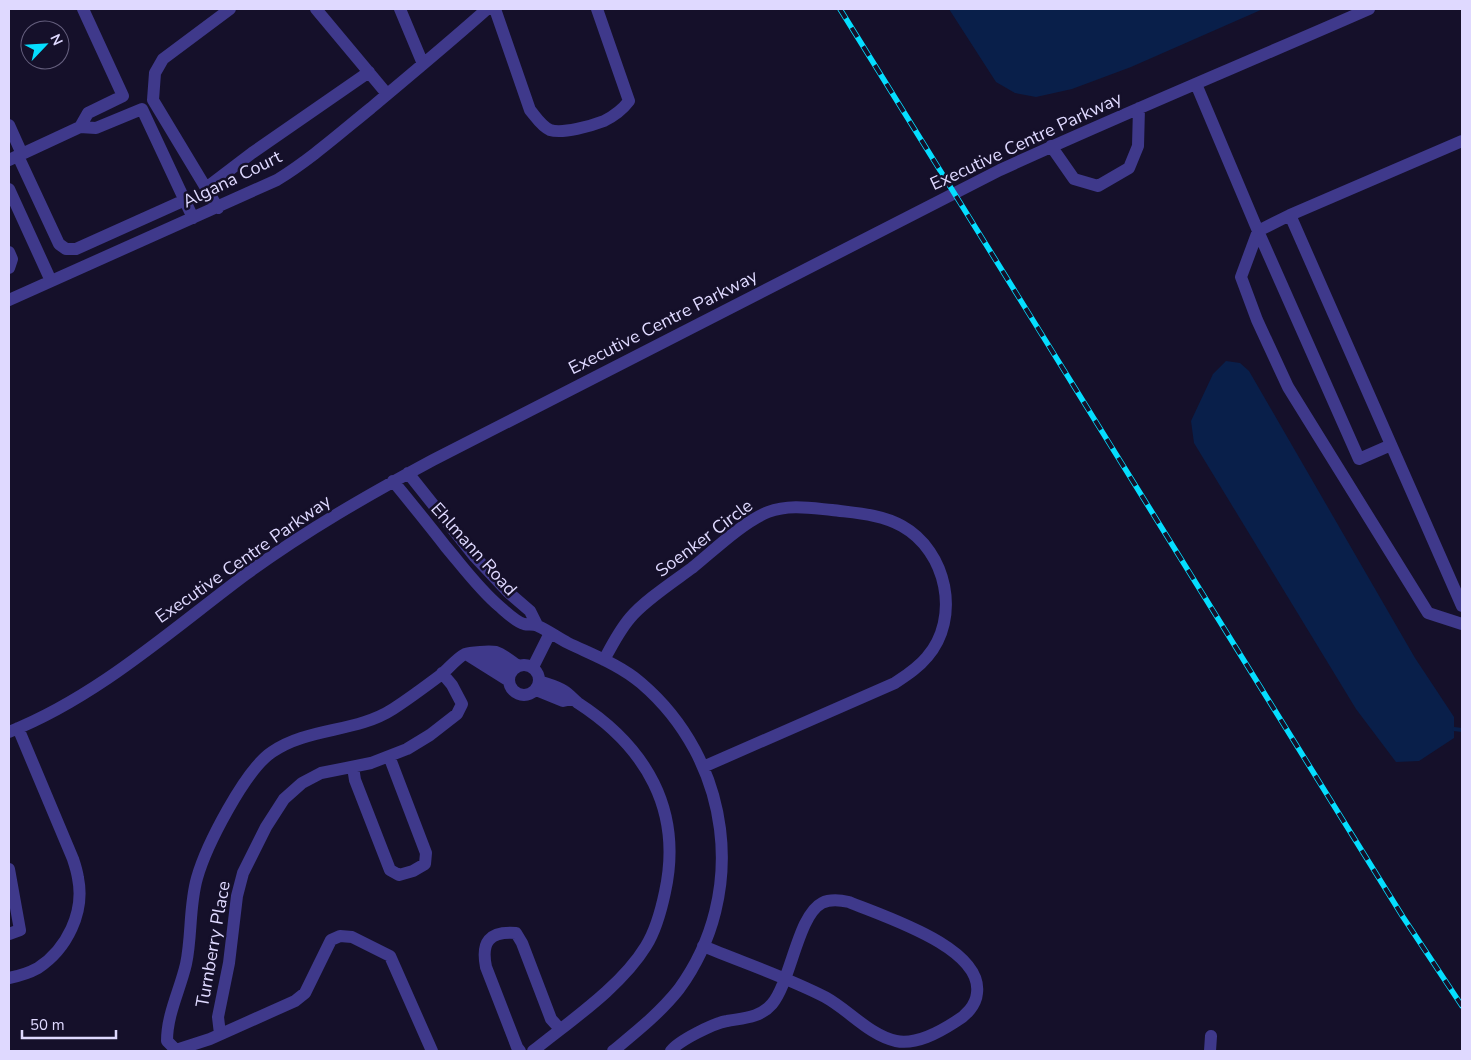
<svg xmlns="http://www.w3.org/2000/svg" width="1471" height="1060" font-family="'Nunito Sans',sans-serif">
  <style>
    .water { fill: #091f4a }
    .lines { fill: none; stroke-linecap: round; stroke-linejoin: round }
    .stream { stroke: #091f4a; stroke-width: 4 }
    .minor { stroke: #3f398b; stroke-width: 12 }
    .rail-casing { stroke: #05deff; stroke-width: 5.5 }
    .rail { stroke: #15102a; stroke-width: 4; stroke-dasharray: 11; stroke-linecap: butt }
    .labels { text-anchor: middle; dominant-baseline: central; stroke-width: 5; stroke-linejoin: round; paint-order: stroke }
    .street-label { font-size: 18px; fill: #dfd9ff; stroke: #15102a }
  </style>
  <rect width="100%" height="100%" fill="#15102a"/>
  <path class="water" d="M949 9H1263L1131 67 1072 89 1036 97 1015 93 996 82Z
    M1226 361 1240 363 1249 371 1415 658 1454 717V738L1419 761 1396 762 1356 709 1194 443 1191 421 1213 374Z"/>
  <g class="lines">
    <path class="stream" d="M1454 729 1462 730"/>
    <path class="minor" d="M316 9 387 94
      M400 9 423 64
      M495 9 530 110C536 117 541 126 550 130 563 134 591 126 604 121 614 116 623 109 629 101L597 9
      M1196 84 1258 231 1359 459 1391 445
      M9 125 22 154
      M80 127 96 128 142 109 193 218
      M1462 141 1290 215 1258 231 1241 277 1257 320 1288 387 1428 613 1462 624
      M1051 146 1074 179 1098 186 1129 168 1138 146 1139 108
      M18 156 59 244 66 249H76L185 200
      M9 160 80 127 88 113 123 96 83 9
      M206 188 252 153 369 72
      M9 189 51 281
      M218 208 153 100 155 73 163 59 230 9
      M1290 215 1462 606
      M9 252 12 259 9 268
      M9 300 277 180C311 159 340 133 371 108 410 75 449 43 487 9
      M408 473 475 557 508 592 530 611 537 625
      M393 481C411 503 429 525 446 547 463 567 479 589 499 606 506 612 516 622 524 624 529 625 534 624 538 626 549 631 558 638 568 643 593 655 620 665 641 683 731 760 749 893 679 989 660 1013 636 1032 613 1051
      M484 653 494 662 511 672
      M466 654 509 681
      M604 660C612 645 619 631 630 618 644 601 673 582 692 568 713 551 743 522 768 512 789 504 811 508 832 510 855 513 881 514 902 526 947 551 961 618 927 657 918 668 907 675 895 683L703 767
      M509 680a15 15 0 1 1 30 0a15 15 0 1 1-30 0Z
      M533 667 550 633
      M536 690 563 701 572 699
      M9 732C97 697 170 631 245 575 305 531 368 495 433 460L1000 170C1122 114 1246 63 1369 9
      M353 767 355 780 390 870 399 875 413 871 425 864 426 853 389 756
      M9 869 20 930 9 934
      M9 978C19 976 29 973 38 968 67 949 85 912 78 878 77 871 75 865 73 859L18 728
      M220 1034 218 1017 229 963 237 896 243 873 266 827 284 799 302 783 321 773 371 763 407 749 430 735 457 714 462 704 452 685 442 673
      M432 1051 390 956 352 937 340 936 331 940 305 993 295 1001 210 1039 176 1050 167 1041C167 1014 180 990 186 964 192 936 189 906 197 878 206 846 245 770 272 752 308 727 356 733 393 709 410 698 426 686 442 674 449 668 457 658 465 654 470 652 490 651 496 652 503 654 512 662 518 666
      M520 1051 517 1047 486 967C481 942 489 931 516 933L522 943 551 1019 560 1029
      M533 1051C570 1021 621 987 646 946 656 930 661 911 665 892 683 810 646 747 578 703 573 699 569 694 564 691 557 686 547 684 539 681
      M671 1051C678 1041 714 1023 727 1021 743 1018 760 1018 772 1004 791 981 798 915 822 903 830 899 840 900 849 902 882 916 983 947 977 993 976 1005 966 1016 955 1022 938 1033 916 1045 896 1041 869 1035 849 1010 825 997 786 977 744 963 703 946
      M1210 1051 1211 1036"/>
    <defs>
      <path id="rail" d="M840 9 1403 917 1462 1006"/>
    </defs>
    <use href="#rail" class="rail-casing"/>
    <use href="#rail" class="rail"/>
  </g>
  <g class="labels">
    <g class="street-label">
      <text transform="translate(1026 141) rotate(-25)">Executive Centre Parkway</text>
      <text transform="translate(232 179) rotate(-26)">Algana Court</text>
      <text transform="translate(663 322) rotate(-27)">Executive Centre Parkway</text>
      <text transform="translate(704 538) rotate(-37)">Soenker Circle</text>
      <text transform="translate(474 549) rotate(48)">Ehlmann Road</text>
      <text transform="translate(243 559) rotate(-35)">Executive Centre Parkway</text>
      <text transform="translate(213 944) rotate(-80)">Turnberry Place</text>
    </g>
  </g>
  <rect width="1471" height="1060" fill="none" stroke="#dfd9ff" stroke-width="20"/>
  <g transform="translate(45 45) rotate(65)"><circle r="24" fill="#15102a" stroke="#66607f"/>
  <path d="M0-4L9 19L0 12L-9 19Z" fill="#05deff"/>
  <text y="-8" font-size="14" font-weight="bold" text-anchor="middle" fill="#dfd9ff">N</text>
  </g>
  <path d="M22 1030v8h94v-8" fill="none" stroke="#dfd9ff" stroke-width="2.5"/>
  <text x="30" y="1030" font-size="15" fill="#dfd9ff" stroke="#15102a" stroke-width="4" paint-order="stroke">50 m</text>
</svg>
